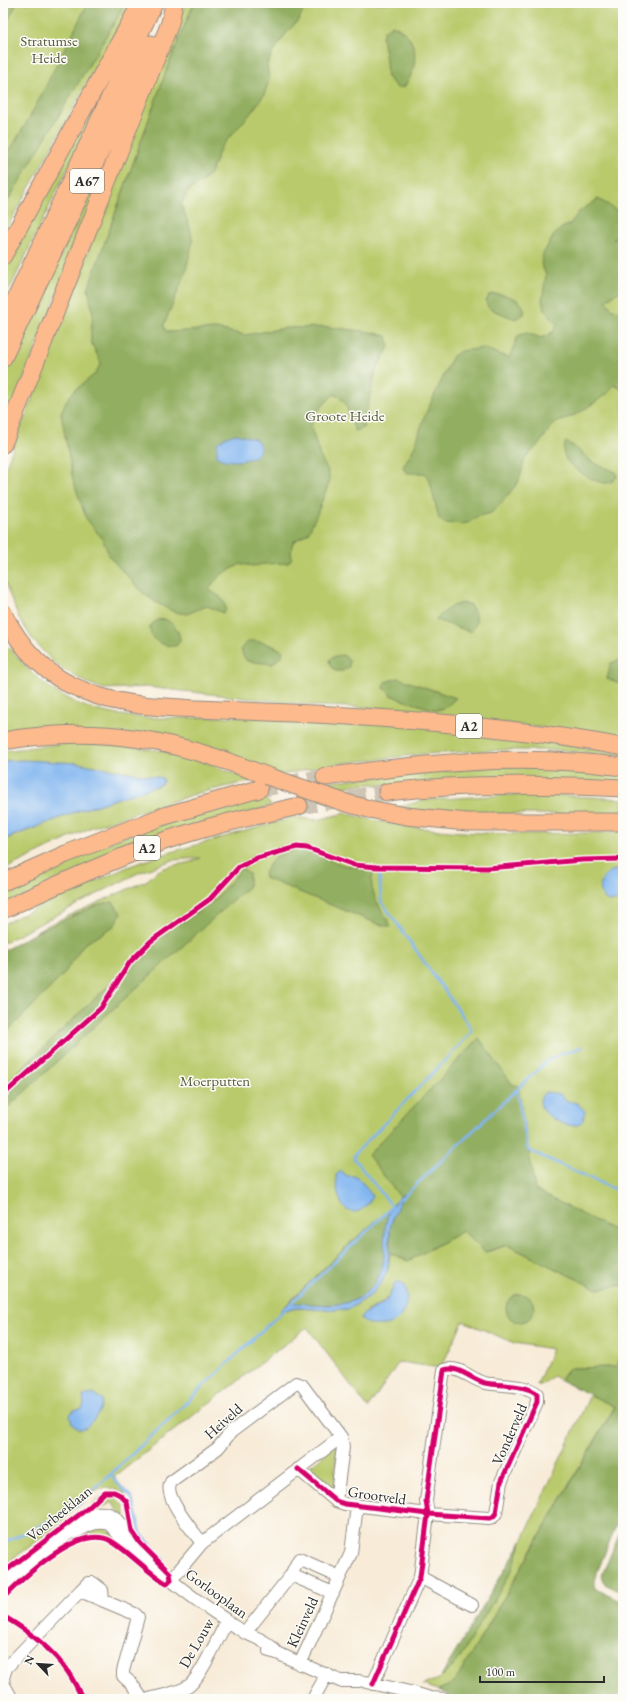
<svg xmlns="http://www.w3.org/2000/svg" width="626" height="1702" font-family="'EB Garamond',serif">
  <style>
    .green { fill: #b9ca6c; stroke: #727a4c; fill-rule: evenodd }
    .forest { fill: #92ae60; stroke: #5e6c46 }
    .water { fill: #82b6f0; stroke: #56708e }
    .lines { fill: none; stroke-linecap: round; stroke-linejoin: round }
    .stream { stroke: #82b6f0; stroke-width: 2.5 }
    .highway-tunnel { stroke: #cfc5b6; stroke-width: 17; stroke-dasharray: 17 8; stroke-linecap: butt }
    .minor-casing { stroke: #928c82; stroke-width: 14 }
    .highway-casing { stroke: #928c82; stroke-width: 19 }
    .minor { stroke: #fff; stroke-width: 12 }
    .highway { stroke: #fcba8d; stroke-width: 17 }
    .highway-bridge-casing { stroke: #928c82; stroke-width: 19; stroke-linecap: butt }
    .highway-bridge { stroke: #fcba8d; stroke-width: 17 }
    .cycleway-casing { stroke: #fdfcf7; stroke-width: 8 }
    .cycleway { stroke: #d6006c; stroke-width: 5 }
    .labels { text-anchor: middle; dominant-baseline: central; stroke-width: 3; stroke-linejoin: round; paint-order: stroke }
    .shield { fill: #fdfcf7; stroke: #6a6a68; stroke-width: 1 }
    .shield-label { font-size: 14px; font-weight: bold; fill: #2b2b2b }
    .park-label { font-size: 15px; fill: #565b3e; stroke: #fdfcf7 }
    .street-label { font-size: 15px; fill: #2b2b2b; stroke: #fdfcf7 }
  </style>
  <rect width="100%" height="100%" fill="#fdfcf7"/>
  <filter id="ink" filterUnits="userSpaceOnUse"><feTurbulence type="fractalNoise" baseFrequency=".025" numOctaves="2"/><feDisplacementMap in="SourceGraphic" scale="8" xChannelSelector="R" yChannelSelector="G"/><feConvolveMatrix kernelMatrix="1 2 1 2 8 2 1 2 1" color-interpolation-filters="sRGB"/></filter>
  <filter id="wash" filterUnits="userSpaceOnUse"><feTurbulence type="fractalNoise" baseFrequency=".012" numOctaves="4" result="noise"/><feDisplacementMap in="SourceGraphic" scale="16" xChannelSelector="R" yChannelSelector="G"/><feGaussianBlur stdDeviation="0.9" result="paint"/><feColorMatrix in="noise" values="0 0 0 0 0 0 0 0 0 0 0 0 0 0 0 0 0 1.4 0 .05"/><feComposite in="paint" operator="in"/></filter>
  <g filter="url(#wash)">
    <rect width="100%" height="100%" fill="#f8ecd9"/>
    <path class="green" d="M3 3H131L3 235Z
      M186 3H194L169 63 91 281 204 3H623V738L385 708 319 706 146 687 104 689 87 683 56 665 33 640 19 618 3 578V474L173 30Z
      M136 26 3 303V269Z
      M122 129 3 431V381L57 263Z
      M10 647C33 679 59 699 96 710 150 725 213 714 269 717 318 720 368 720 416 725 485 733 554 744 623 753V757L559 750H501L424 754 328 765 281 775 207 747 3 736V669L6 649Z
      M67 743C111 744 157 747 200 760 217 766 234 774 251 781L198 793 92 827 3 870V840L78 811 160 785 163 782 162 778C108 769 57 758 3 761V751Z
      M503 766 623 772V784L388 787 372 784 339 787 329 781Z
      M260 793 271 805 3 904V890L120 838Z
      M506 795H556L623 799V815L436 813 399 807 425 800Z
      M345 813C438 839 528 834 623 832V1236L535 1195H399L400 1197 394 1203 392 1207 347 1246 281 1310 298 1308 328 1310 349 1309 370 1296 388 1269 390 1253 408 1261 463 1231 485 1252 494 1250 507 1245 597 1289 623 1285V1348L616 1367 570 1368 560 1380 553 1376 541 1385H537L552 1349 514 1343 463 1321 441 1368 399 1362 368 1408 307 1327 114 1477 120 1485 126 1496C117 1489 108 1485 98 1490 79 1499 66 1518 51 1531 35 1543 19 1554 3 1566V953L46 926 148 880C163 861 181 868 200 858L173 860 138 873 3 943V924L38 907 130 866 168 853 294 817 317 820ZM396 1282 386 1325 366 1311C382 1305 390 1298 396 1282Z
      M590 1395 615 1406 458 1677 450 1685 438 1690 423 1685 440 1678 457 1662 513 1567 522 1541Z
      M337 1444 334 1491 307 1469Z
      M109 1496 115 1497 124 1506 126 1522 129 1528 112 1502 86 1517C92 1506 95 1498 109 1496Z
      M103 1527 115 1535 125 1548C108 1537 95 1529 75 1538L85 1531Z"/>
    <path class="forest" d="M3 3H17L3 30Z
      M88 3H126L3 209V162L31 115Z
      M194 3H307L299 19 285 35 272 54 267 65 269 80 264 95 250 114 221 147 211 172 204 180 189 190 181 204 190 228 193 241 185 274 164 325 165 330 169 332 216 329 245 335 285 328 328 327 371 332 387 336 389 347 376 370 363 428 355 431 345 403 337 395H333L313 416 311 427 320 456 328 471 330 480 317 514 308 533 293 542 291 550 292 558 288 563 264 564 253 566 241 564 222 574 213 583 209 590C218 595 225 598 226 610L223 613 207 606 187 614 174 612 155 602 143 593 114 562 109 555 103 540 86 518 73 480 61 413 66 401 74 391 95 374 101 363 91 342V330L93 314 88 289 169 63Z
      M392 25C420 36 420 66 404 87L397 88 387 77 386 60 382 37 384 31Z
      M598 199C605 203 625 213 623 223 622 229 616 235 613 240L623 237V289L606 300 611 308 623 313V390L614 385 608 393 579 413 553 424 540 443 525 459 519 481 501 504 491 513 478 516 470 522 463 524 444 523 439 519 430 482 425 473H408L405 471 403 467 415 446 425 415 453 356 461 351 483 348 509 358 518 336 526 333 542 338 553 332 557 324 546 311 542 301 546 275 541 264 543 254 554 235 561 228 569 225 579 212Z
      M495 294C506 294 527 300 524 314L515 319 490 309 488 307 486 302 489 295Z
      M566 442 575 447 592 462 616 472 617 477C614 480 611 483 606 483 597 484 574 469 568 462 563 456 562 448 566 442Z
      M463 603 470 605C477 616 479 622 471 632L436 620C443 612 452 604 463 603Z
      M165 619C174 624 179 630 180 640L176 646C163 646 149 641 150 626L157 620Z
      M250 641C263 641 272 645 283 651L282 656 272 664 247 661 243 656 241 649 244 645Z
      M343 655 349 660V667L342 671H336L331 667 329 660 335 656Z
      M619 660 623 661V685L607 679 611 663Z
      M398 678 456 698 445 708 436 710 399 699 390 694 384 688 385 682Z
      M301 849 343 865 375 870C364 889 383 910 391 927L378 924 265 878 264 872 276 856Z
      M241 868 249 874V886L100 1021 3 1112V1086L156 940 212 902 234 878Z
      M113 902 121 913 114 926 83 945 63 975 3 1036V951L37 932 100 904Z
      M479 1038 512 1084 518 1086 535 1190 623 1235V1285L597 1289 507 1245 485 1252 463 1231 408 1261 390 1253V1229L393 1217 402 1196 400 1197 368 1155Z
      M392 1207C384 1225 386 1242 384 1261 383 1271 379 1278 373 1286 348 1315 319 1300 287 1305L347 1246Z
      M506 1308a14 14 0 1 1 28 0a14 14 0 1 1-28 0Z
      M623 1348V1508L594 1580V1586L596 1589 623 1602V1699H457L438 1690 450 1685 458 1677 615 1407 560 1380 570 1368 616 1367Z
      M623 1526V1593L605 1584 602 1575Z
      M522 1541 512 1570 457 1662 440 1678Z"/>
    <path class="water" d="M236 434 255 439C274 457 234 467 217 457V443L226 437Z
      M23 760 78 763 162 778 163 782 160 785 78 811 3 840V761Z
      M614 870H620L623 872V897C601 913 590 879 614 870Z
      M546 1092 560 1094 567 1101 577 1103 585 1111 583 1120 578 1125C572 1125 568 1126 562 1123 550 1119 530 1103 546 1092Z
      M341 1171 347 1176H356L368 1189 372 1196C368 1207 354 1220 343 1206 338 1199 336 1184 336 1175Z
      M403 1194 393 1217 390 1229 388 1269 382 1282 370 1296 349 1309 328 1310 298 1308 280 1311C282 1309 285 1306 287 1305 292 1302 300 1303 306 1304 327 1305 350 1308 367 1292 397 1266 374 1231 394 1203 396 1200 400 1197 403 1194Z
      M396 1282H401C411 1292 407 1311 397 1320 389 1327 369 1327 361 1320L362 1315 385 1302 389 1296Z
      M93 1394 102 1399C103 1411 93 1421 85 1428L79 1429 72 1423 70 1416 73 1410 82 1409 84 1404 83 1396Z"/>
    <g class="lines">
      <path class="stream" d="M517 1090 528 1150 623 1193
        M401 1199 547 1061 561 1054 582 1047
        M110 1475 388 1211 392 1206 354 1159V1155L471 1033V1028L381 901 379 872
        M37 1527 77 1506 110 1475 132 1498 141 1534 164 1559
        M3 1543 29 1531"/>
    </g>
  </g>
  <g filter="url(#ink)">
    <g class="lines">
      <path class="highway-tunnel" d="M259 789 325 777
        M299 806 387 792"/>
      <defs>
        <path id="minor" d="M298 1469 336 1501 345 1504 428 1514 489 1518 493 1517 496 1513 501 1482 537 1402V1394C527 1384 499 1386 485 1383 470 1379 459 1365 444 1370L426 1501 428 1514 420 1577 373 1684
          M69 1533C85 1531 90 1519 109 1524L122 1538 130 1542C158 1572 192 1598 226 1620 231 1624 237 1628 244 1632 258 1639 266 1640 277 1653
          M202 1543C193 1531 162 1496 171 1482L218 1448 231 1432 296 1383 302 1385 341 1437 343 1447 336 1501
          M291 1575 299 1559 340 1577
          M420 1577 472 1605
          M171 1580 202 1543 341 1437
          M3 1584 15 1573 69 1533C88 1510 111 1502 127 1533
          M80 1591 88 1583H93L102 1590 103 1600
          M245 1633 291 1575 333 1593
          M269 1651 277 1653 340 1681H359
          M300 1664 351 1553 357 1506
          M3 1678 6 1668 80 1591 135 1614 138 1617 123 1671V1676L132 1684 142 1699
          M3 1678 4 1685 12 1699
          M366 1682 414 1693 430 1698 446 1699
          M149 1699C161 1695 179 1694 190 1685 201 1676 219 1636 227 1621
          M313 1699 327 1674"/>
        <path id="highway" d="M3 256 141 3
          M3 326 154 3
          M3 358 151 44
          M3 444 170 23 174 3
          M3 613C20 647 46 676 82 690 119 706 159 707 198 709 237 711 276 712 314 714 417 720 521 728 623 747
          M3 741C101 724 176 740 267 776
          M325 777C423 763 524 753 623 767
          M387 792C466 783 544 784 623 788
          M369 809 406 816 467 822H623
          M3 882 66 854 161 817 259 789
          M3 910C56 885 109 861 164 841 208 826 254 816 299 806"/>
      </defs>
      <use href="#minor" class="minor-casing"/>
      <use href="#highway" class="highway-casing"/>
      <use href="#minor" class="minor"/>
      <use href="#highway" class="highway"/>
      <defs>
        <path id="highway-bridge" d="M267 776 346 803 369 809"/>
      </defs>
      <use href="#highway-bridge" class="highway-bridge-casing"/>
      <use href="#highway-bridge" class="highway-bridge"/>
      <defs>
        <path id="cycleway" d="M3 1095 101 1008 130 962 151 941 210 899 239 867 257 858 297 847 307 848 354 865 377 867 487 868 582 860 623 859
          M298 1469 336 1501 345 1504 428 1514 489 1518 493 1517 496 1513 501 1482 537 1402V1394C527 1384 499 1386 485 1383 470 1379 459 1365 444 1370L426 1501 428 1514 420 1577 373 1684
          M3 1573 88 1508 105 1492H114L120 1495 127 1502 132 1531 140 1543 170 1573 171 1580 167 1584C147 1572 131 1553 111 1541 79 1523 24 1577 3 1598
          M3 1616C27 1630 52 1649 68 1672 74 1681 78 1690 83 1699"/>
      </defs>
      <use href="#cycleway" class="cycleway-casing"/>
      <use href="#cycleway" class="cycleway"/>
    </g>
  </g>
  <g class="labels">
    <g class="shield">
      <rect x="70" y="169" width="34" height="24" rx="3"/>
      <rect x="456" y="714" width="26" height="24" rx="3"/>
      <rect x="134" y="836" width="26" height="24" rx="3"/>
    </g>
    <g class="shield-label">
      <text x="87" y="181">A67</text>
      <text x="469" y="726">A2</text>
      <text x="147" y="848">A2</text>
    </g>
    <g class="park-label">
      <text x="49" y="40">Stratumse<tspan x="49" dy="17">Heide</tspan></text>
      <text x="345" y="415">Groote Heide</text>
      <text x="215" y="1080">Moerputten</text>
    </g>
    <g class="street-label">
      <text transform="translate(223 1421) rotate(-42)">Heiveld</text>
      <text transform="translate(509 1434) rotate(-66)">Vonderveld</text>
      <text transform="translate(377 1495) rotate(8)">Grootveld</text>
      <text transform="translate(59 1513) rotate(-39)">Voorbeeklaan</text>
      <text transform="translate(217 1593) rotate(36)">Gorlooplaan</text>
      <text transform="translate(302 1622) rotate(-65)">Kleinveld</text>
      <text transform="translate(196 1643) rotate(-60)">De Louw</text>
    </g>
  </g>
  <rect width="626" height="1702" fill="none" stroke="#fdfcf7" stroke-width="16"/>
  <g transform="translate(38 1664) rotate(295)" stroke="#fdfcf7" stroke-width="3" paint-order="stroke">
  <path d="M0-3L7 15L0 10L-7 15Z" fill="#2b2b2b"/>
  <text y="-6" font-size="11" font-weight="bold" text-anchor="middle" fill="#2b2b2b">N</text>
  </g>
  <path d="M480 1676v6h124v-6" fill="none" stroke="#2b2b2b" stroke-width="2"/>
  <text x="486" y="1676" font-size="12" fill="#2b2b2b" stroke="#fdfcf7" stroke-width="3" paint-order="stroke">100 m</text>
</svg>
